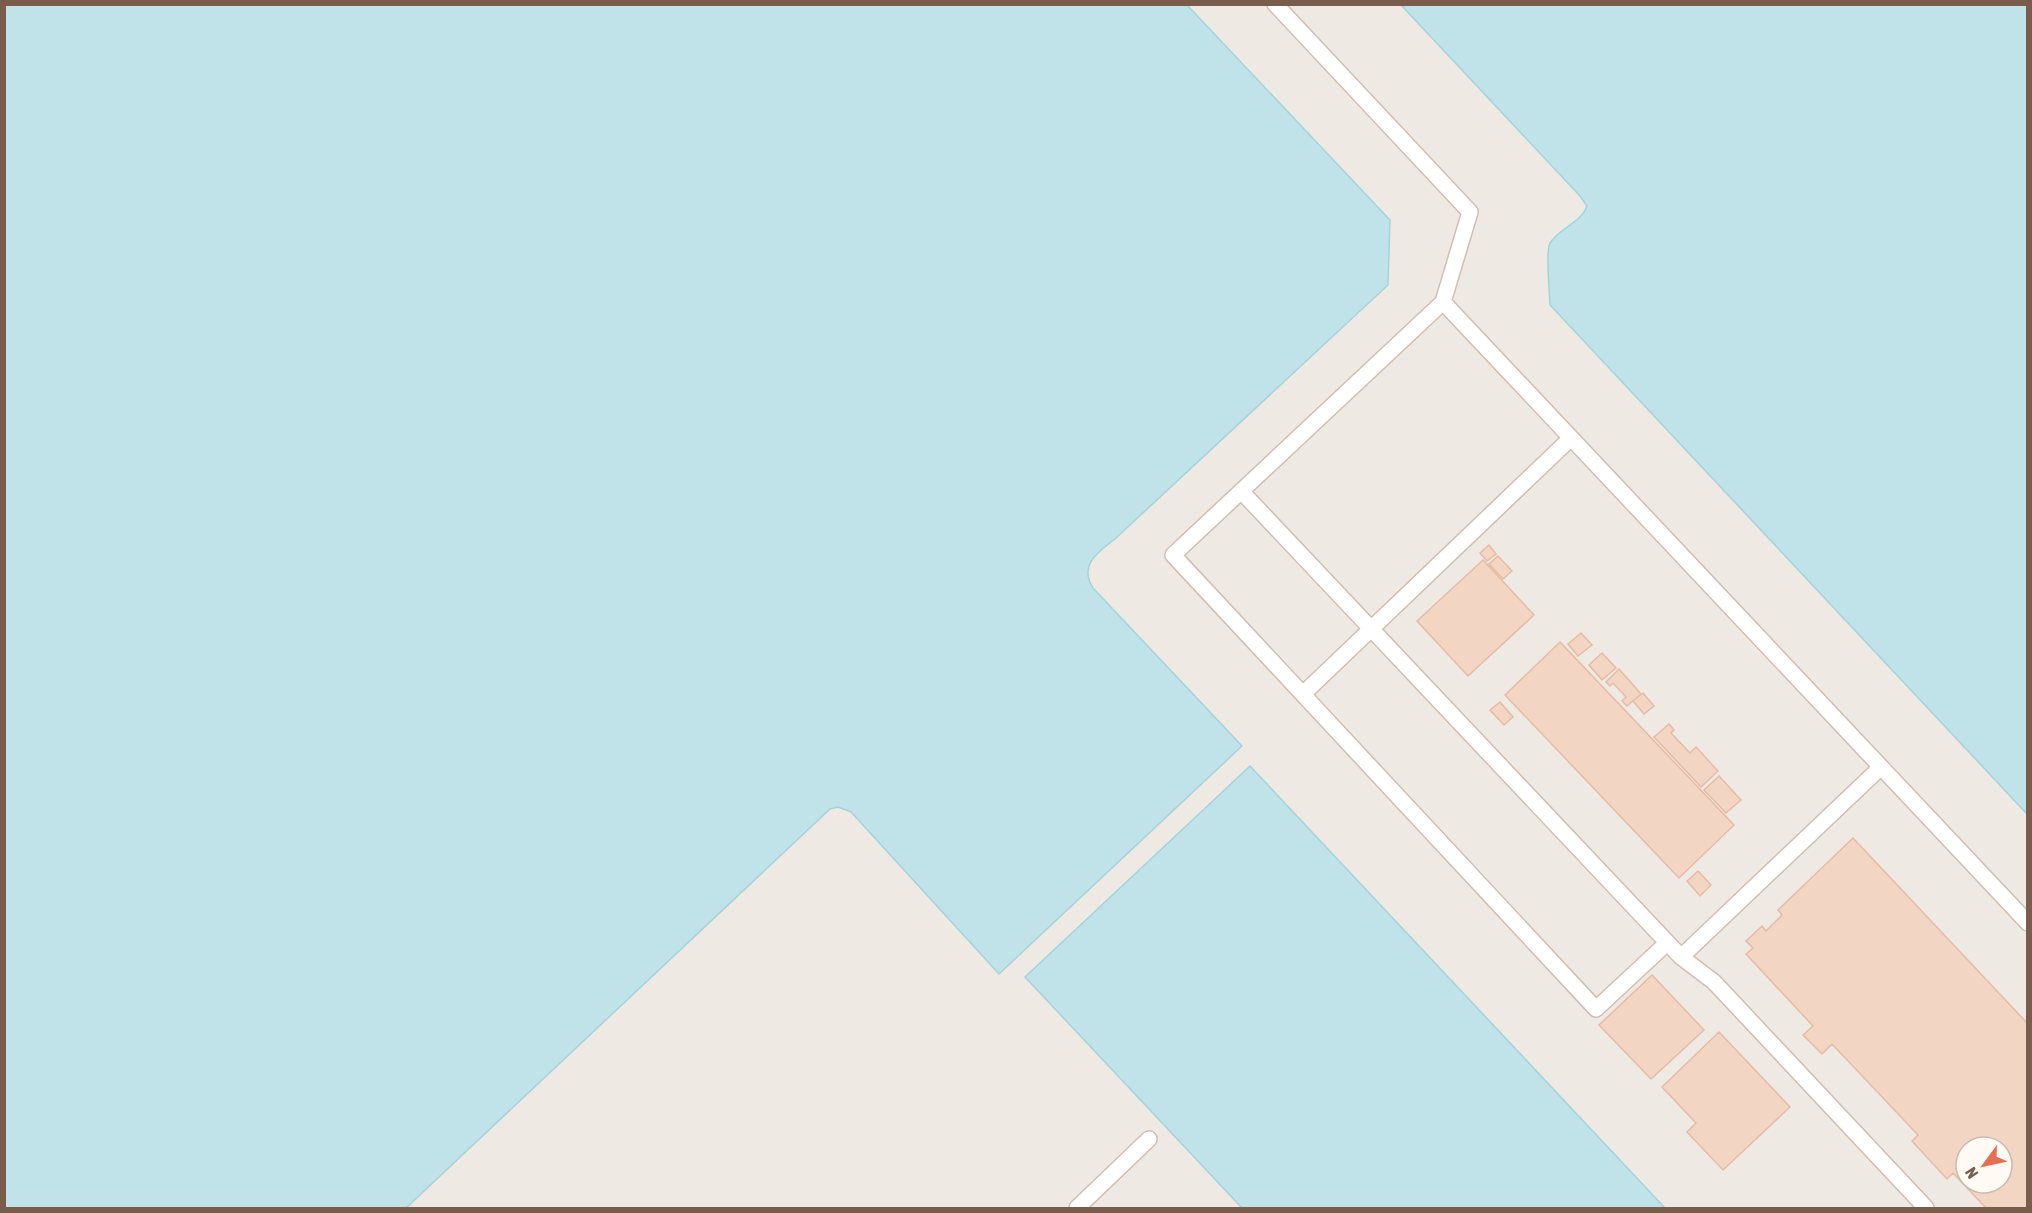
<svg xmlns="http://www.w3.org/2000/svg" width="2032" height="1213" font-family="'Asap Condensed',sans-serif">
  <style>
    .industrial { fill: #efe9e4; fill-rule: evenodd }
    .water { fill: #bfe3e8; stroke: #a5d3da; stroke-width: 1.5 }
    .building { fill: #f3d5c3; stroke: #e6bba3; stroke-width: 1.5; fill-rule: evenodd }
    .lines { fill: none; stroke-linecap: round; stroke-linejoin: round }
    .lane-casing { stroke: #d1beb0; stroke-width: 18 }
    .lane { stroke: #fff; stroke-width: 15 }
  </style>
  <rect width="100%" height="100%" fill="#fdf6ec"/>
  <path class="industrial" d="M1187 5H1401L1580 196 1587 206 1585 212 1551 242 1550 306 2027 814V1208H406L830 809 838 807 851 812 999 974 1093 588 1087 577 1090 562 1387 285V271L1389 264 1381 210ZM1966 1147H2002V1183H1966Z"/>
  <path class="water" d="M5 4 1187 5 1390 220 1388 285 1116 538C1099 552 1078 564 1093 588L1242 746 999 974 851 812 838 807 830 809 406 1208H5Z
    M1401 5H2027V814L1550 305C1550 294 1545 251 1550 243 1559 228 1581 223 1587 206L1580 196Z
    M1250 766 1665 1208H1242L1025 977Z"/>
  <path class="building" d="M1489 545 1496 554 1487 561 1480 553Z
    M1498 556 1512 571 1503 579 1489 564Z
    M1483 560 1534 615 1468 676 1417 621Z
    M1581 633 1592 645 1578 656 1568 644Z
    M1560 642 1734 825 1679 878 1505 695Z
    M1602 653 1616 668 1602 680 1589 665Z
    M1619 669 1641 694 1627 706 1622 701 1626 697 1613 683 1610 686 1606 682Z
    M1643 693 1654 706 1644 714 1633 701Z
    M1500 702 1513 717 1504 725 1490 710Z
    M1669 724 1674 730 1671 733 1690 753 1696 747 1718 771 1701 787 1654 737Z
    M1719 776 1741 800 1726 813 1704 790Z
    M1853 838 2028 1024V1208H1986L1953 1173 1947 1179 1912 1141 1918 1135 1832 1044 1822 1054 1803 1035 1813 1026 1746 954 1753 948 1746 941 1762 926 1766 931 1782 915 1778 910ZM1966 1147H2002V1183H1966Z
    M1698 871 1711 885 1700 896 1687 881Z
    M1652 975 1704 1030 1651 1079 1599 1025Z
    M1719 1032 1790 1107 1723 1170 1687 1132 1696 1123 1662 1087Z"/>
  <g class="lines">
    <defs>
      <path id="lane" d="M1275 4 1470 212 1443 302 1173 555 1596 1009 1667 943
        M1443 302 2028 923
        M1241 491 1681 957 1714 982 1926 1208
        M1303 694 1571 438
        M1681 957 1881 767
        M1077 1208 1149 1139"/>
    </defs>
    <use href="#lane" class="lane-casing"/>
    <use href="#lane" class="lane"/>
  </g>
  <rect width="2032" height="1213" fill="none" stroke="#7a5c4d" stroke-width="12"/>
  <g transform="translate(1984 1165) rotate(237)"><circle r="28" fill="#fffaf3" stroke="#cabbb1" stroke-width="1.5"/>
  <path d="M0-4.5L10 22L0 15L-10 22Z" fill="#e76f51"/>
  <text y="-9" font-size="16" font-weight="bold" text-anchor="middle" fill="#7a5c4d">N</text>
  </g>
</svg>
